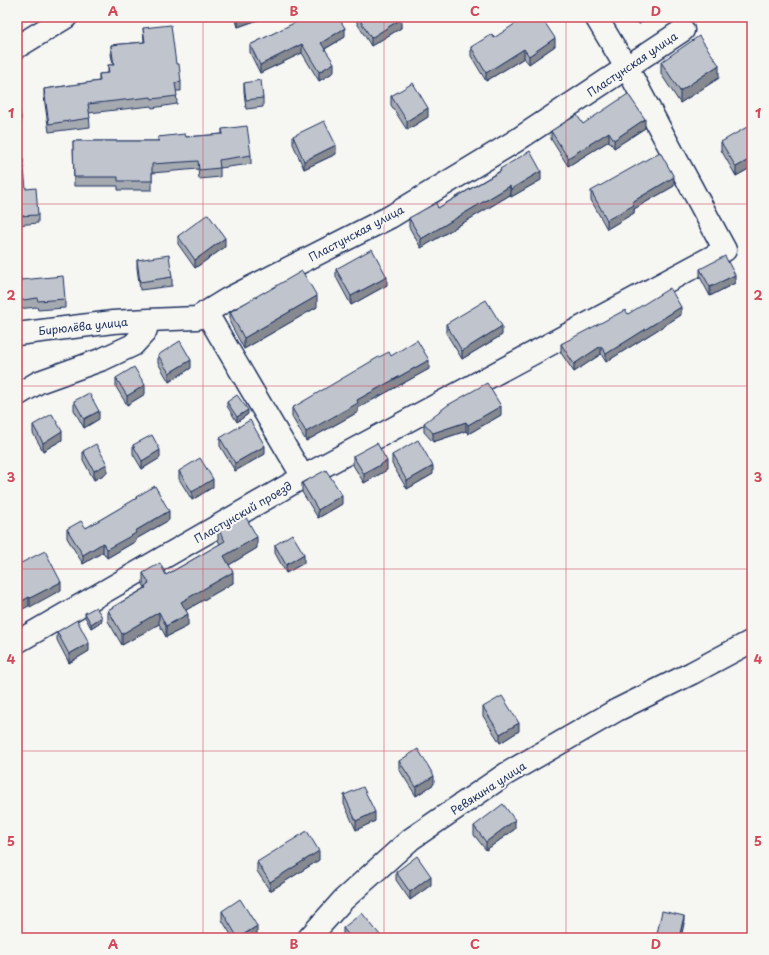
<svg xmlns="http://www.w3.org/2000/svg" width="769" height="955" font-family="'Playpen Sans',sans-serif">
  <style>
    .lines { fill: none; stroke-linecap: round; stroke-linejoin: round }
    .minor-casing { stroke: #1b2f5e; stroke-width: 25 }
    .major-casing { stroke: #1b2f5e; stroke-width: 25 }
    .minor { stroke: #f6f6f2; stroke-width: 22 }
    .major { stroke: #f6f6f2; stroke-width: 22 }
    .wall { fill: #a5a9b0; stroke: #1b2f5e }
    .shaded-wall { fill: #868990; stroke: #1b2f5e }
    .building { fill: #c0c4cd; stroke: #1b2f5e }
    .grid { fill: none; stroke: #d1495b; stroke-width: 1; stroke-opacity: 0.55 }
    .labels { text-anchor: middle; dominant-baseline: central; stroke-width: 4; stroke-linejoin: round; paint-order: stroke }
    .street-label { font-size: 11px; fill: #1b2f5e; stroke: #f6f6f2 }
    .neatline { fill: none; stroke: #d1495b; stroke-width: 1.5 }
    .grid-label { font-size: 13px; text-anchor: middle; font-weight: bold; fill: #d1495b }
  </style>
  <rect width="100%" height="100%" fill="#f6f6f2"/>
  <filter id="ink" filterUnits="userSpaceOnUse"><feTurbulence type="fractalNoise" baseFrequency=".025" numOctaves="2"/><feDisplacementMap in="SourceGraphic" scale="8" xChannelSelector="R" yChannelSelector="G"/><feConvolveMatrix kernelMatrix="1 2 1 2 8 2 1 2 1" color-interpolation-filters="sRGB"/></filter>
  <g filter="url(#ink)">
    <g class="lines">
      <defs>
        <path id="minor" d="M17 334 113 322 149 320
          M17 395 39 382 103 359 133 345 145 332 149 320 197 318 228 299 390 217 514 142 683 30
          M303 477 725 250 632 77 596 17
          M17 642 303 477 206 312"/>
        <path id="major" d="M17 47 66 17
          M309 938 343 900 411 839 506 774 617 710 692 673 752 641"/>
      </defs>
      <use href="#minor" class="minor-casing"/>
      <use href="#major" class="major-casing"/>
      <use href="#minor" class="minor"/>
      <use href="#major" class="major"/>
    </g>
    <path class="wall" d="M235 17H266L238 27Z
      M295 17H338L345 37 325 49 334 72 319 81 302 53 260 73 250 53V45L295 23Z
      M357 17H400L401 28 371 46 357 23Z
      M635 17H650L639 24Z
      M143 28 176 64 181 82V91H176L177 104 152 108 151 106 89 113 90 127 49 132 44 97V89L99 81V74L108 73V65H113L111 54V45L144 42Z
      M555 46 529 64 524 58 486 81 471 56V47Z
      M661 62 719 78 680 103 661 74Z
      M244 83 263 98V107L246 109 244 91Z
      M17 95 21 118V126L17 127Z
      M391 96 428 117 407 130 391 105Z
      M583 124 645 128 614 148 609 141 568 166 551 139V131Z
      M222 129 251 155V164L220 168V177L199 179 198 169 152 173V190H118V186H74L73 141H158V137H186L222 134Z
      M752 135V167L736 176 721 150V142Z
      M293 136 336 154 304 169 293 144Z
      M17 158 26 189 38 215V223L17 225Z
      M500 169 541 180 511 197 510 195 421 248 409 227V218L438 208 500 171Z
      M674 186 634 209V213L607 229 591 200V191Z
      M178 236 225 247 195 268 178 244Z
      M137 260 172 277V286L140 290 137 268Z
      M336 269 387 285 351 305 336 277Z
      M700 269 735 283 710 296 700 277Z
      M17 278 65 299V308L38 310 37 307 17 309Z
      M264 293 317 307 244 349 230 323V312Z
      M628 314 681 315 606 362 601 354 574 372 561 353V344Z
      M446 324 502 335 462 359 446 333Z
      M158 355 191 368 169 382 158 363Z
      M391 356 429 369 358 408V412L306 441 292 417V408Z
      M116 378 145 394 127 405 116 387Z
      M74 401 99 419 84 428 74 410Z
      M227 402 248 414 237 422 227 406Z
      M501 415 468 434 466 431 433 442 424 432V423Z
      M33 425 62 440 43 451 33 433Z
      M220 438 265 454 235 471 220 446Z
      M133 445 160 458 142 469 133 454Z
      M83 451 107 473 94 480 83 460Z
      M392 455 433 474 407 489 392 464Z
      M353 456 387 470 364 483 353 465Z
      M179 471 213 487 192 500 179 479Z
      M302 483 342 504 318 518 302 492Z
      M136 497 169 520 136 539V541L107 558 103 552 83 564 67 538V529L86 528 136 499Z
      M218 529 257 548 229 565 233 583 186 610 188 626 166 637 159 624 122 645 108 621V610L145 588 143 584V573L166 575 220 544 218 540Z
      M275 545 304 563 286 573 275 553Z
      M85 613 102 621 91 628 85 617Z
      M57 632 89 651 69 663 57 640Z
      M483 707 519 731 500 743 483 716Z
      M399 761 434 784 416 796 399 769Z
      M344 795 375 821 356 830 344 804Z
      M474 826 515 829 486 850 474 835Z
      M319 860 270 891 257 871V862Z
      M396 872 431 885 410 900 396 880Z
      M222 911 257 935 252 938H233L222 920Z
      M343 928 380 938H344L343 937Z"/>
    <path class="shaded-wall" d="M243 17H266L238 27V19Z
      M639 17H650L639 24Z
      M401 19V28L371 46V38Z
      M345 28V37L321 51V43Z
      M555 38V46L529 64V56Z
      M302 44V53L260 73V65Z
      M524 49V58L486 81V73Z
      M334 63V72L319 81V72Z
      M719 65V78L680 103V91Z
      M428 108V117L407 130V121Z
      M645 119V128L614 148V140Z
      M609 132V141L568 166V158Z
      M336 145V154L304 169V161Z
      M752 158V167L736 176V167Z
      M541 171V180L511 197V189Z
      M674 177V186L634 209V213L607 229V220L632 202Z
      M510 186V195L421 248V239Z
      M225 238V247L195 268V260Z
      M735 275V283L710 296V287Z
      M387 277V285L351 305V296Z
      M317 296V307L244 349V338Z
      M681 307V315L606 362V354Z
      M502 326V335L462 359V351Z
      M601 346V354L574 372V364Z
      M191 360V368L169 382V373Z
      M429 360V369L358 408V412L306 441V432L357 400Z
      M145 385V394L127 405V396Z
      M501 406V415L468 434V425Z
      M248 410V414L237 422V417Z
      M99 411V419L84 428V419Z
      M466 422V431L433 442V433Z
      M62 431V440L43 451V443Z
      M265 446V454L235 471V463Z
      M160 450V458L142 469V461Z
      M19 455V464L17 465V457Z
      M387 461V470L364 483V474Z
      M107 464V473L94 480V471Z
      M433 466V474L407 489V481Z
      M213 479V487L192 500V492Z
      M342 495V504L318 518V510Z
      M169 511V520L136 539V541L107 558V549L135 531Z
      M257 537V548L224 568V556Z
      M103 543V552L83 564V555Z
      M304 554V563L286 573V565Z
      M233 572V583L181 613V602Z
      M61 582V590L30 607V598Z
      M29 597V606L17 612V604Z
      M159 612V624L122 645V634Z
      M188 614V626L166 637V626Z
      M102 617V621L91 628V624Z
      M89 643V651L69 663V654Z
      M519 723V731L500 743V734Z
      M434 776V784L416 796V787Z
      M375 812V821L356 830V821Z
      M515 820V829L486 850V842Z
      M319 851V860L270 891V882Z
      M431 876V885L410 900V892Z
      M684 916V924L681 938H679Z
      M257 926V935L252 938H239Z
      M380 935V938H377Z"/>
    <path class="building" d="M296 17H338L345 28 321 43 334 63 319 72 302 44 260 65 250 45 298 21Z
      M358 17H400L401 19 371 38Z
      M525 17H541L555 38 529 56 524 49 486 73 471 47 492 34 494 38Z
      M171 25 176 64H179L181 82 175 83 177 96 152 99 151 97 88 104 90 118 49 124 44 89 100 81 99 74 109 73 108 65H114L111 45 145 42 143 28Z
      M699 36 719 65 680 91 661 62Z
      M261 80 263 98 246 100 244 83Z
      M413 83 428 108 407 121 391 96Z
      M628 94 645 119 614 140 609 132 568 158 551 131 577 115 583 124Z
      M17 95 21 118 17 119Z
      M324 121 336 145 304 161 293 136Z
      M247 126 251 155 219 160 220 168 199 170 198 161 152 164V181H118V177H74L73 141H159L158 137 185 134 186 137 223 134 222 129Z
      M747 127 752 135V158L736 167 721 142Z
      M530 151 541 171 511 189 510 186 421 239 409 218 436 203 438 208 501 171 500 169Z
      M660 152 674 177 632 202 634 205 607 220 591 191Z
      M17 158H23L26 189 36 188 38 215 17 216Z
      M208 214 225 238 195 260 178 236Z
      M372 249 387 277 351 296 336 269Z
      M169 255 172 277 140 282 137 260Z
      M725 256 735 275 710 287 700 269Z
      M302 271 317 296 244 338 230 312 264 292V293Z
      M63 276 65 299 38 301 37 298 17 301V278H21V280Z
      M670 288 681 307 606 354 601 346 574 364 561 344 625 310 628 314Z
      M486 300 502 326 462 351 446 324Z
      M417 340 429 360 357 400 358 403 306 432 292 408 377 358 389 352 391 356Z
      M180 341 191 360 169 373 158 355Z
      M134 367 145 385 127 396 116 378Z
      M487 383 501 406 468 425 466 422 433 433 424 423 448 405Z
      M89 393 99 411 84 419 74 401Z
      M237 395 248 410 237 417 227 402Z
      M52 414 62 431 43 443 33 425Z
      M250 420 265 446 235 463 220 438Z
      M152 435 160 450 142 461 133 445Z
      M418 440 433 466 407 481 392 455Z
      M377 443 387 461 364 474 353 456Z
      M96 444 107 464 94 471 83 451Z
      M17 452 19 455 17 457Z
      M200 458 213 479 192 492 179 471Z
      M326 470 342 495 318 510 302 483Z
      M155 486 169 511 135 531 136 533 107 549 103 543 83 555 67 529 81 521 86 528 137 498 136 497Z
      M244 514 257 537 224 556 233 572 181 602 188 614 166 626 159 612 122 634 108 610 146 588 145 586 149 583 143 573 160 563 166 575 225 541 218 529Z
      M292 534 304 554 286 565 275 545Z
      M45 551 61 582 30 598 29 597 17 604V565Z
      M96 607 102 617 91 624 85 613Z
      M77 620 89 643 69 654 57 632Z
      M502 696 519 723 500 734 483 707Z
      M418 749 434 776 416 787 399 761Z
      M363 787 375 812 356 821 344 795Z
      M503 804 515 820 486 842 474 826Z
      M307 831 319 851 270 882 257 862Z
      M417 856 431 876 410 892 396 872Z
      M240 899 257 926 238 938 222 911Z
      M662 911 684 916 679 938H656Z
      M362 913 380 935 377 938H351L343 928Z"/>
  </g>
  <path class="grid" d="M203 17V938M384 17V938M566 17V938M17 204H752M17 386H752M17 569H752M17 751H752"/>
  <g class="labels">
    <g class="street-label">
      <text transform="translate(632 64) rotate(-34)">Пластунская улица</text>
      <text transform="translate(356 233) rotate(-28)">Пластунская улица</text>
      <text transform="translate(83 326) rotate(-6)">Бирюлёва улица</text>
      <text transform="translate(243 512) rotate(-30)">Пластунский проезд</text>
      <text transform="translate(488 788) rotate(-33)">Ревякина улица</text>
    </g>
  </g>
  <rect width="769" height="955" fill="none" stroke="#f6f6f2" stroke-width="44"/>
  <rect x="22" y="22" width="725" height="911" class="neatline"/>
  <g class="grid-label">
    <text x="113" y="16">A</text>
    <text x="294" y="16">B</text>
    <text x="475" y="16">C</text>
    <text x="656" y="16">D</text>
    <text x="11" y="118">1</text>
    <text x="758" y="118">1</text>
    <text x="11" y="300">2</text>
    <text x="758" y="300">2</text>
    <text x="11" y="482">3</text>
    <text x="758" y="482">3</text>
    <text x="11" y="664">4</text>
    <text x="758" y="664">4</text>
    <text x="11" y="846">5</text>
    <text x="758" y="846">5</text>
    <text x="113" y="949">A</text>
    <text x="294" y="949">B</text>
    <text x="475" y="949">C</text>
    <text x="656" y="949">D</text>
  </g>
</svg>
